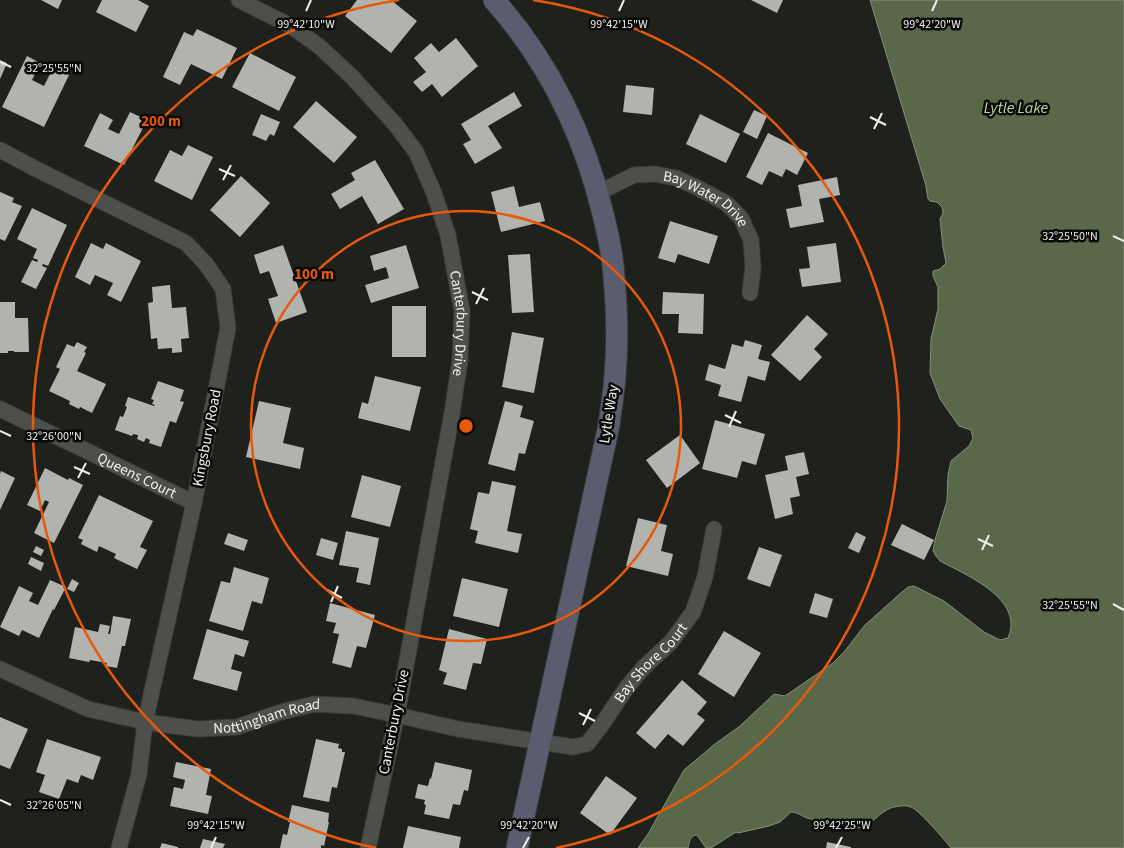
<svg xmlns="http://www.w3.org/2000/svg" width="1124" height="848" font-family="'Source Sans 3',sans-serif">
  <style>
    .water { fill: #586849; stroke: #85907a }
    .building { fill: #b1b4ae }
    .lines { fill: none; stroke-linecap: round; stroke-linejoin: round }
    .street-casing { stroke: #3b3d39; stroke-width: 17 }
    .secondary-casing { stroke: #3b3d39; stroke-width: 23 }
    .street { stroke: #4c4f4a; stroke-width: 15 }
    .secondary { stroke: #5a5c6f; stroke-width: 21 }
    .ticks { fill: none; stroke: #edefec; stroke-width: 2 }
    .ring { fill: none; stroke: #e8590c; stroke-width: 2.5 }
    .labels { text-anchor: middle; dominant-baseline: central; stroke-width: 5; stroke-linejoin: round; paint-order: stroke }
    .street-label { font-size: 15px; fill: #edefec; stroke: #090a08 }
    .water-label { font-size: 16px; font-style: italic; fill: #b9d79e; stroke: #090a08 }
    .ticks-label { font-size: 12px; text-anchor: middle; fill: #edefec; stroke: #090a08; stroke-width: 5; stroke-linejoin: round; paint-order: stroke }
    .centre { fill: #e8590c; stroke: #090a08; stroke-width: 2.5 }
    .ring-label { font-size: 15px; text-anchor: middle; font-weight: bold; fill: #e8590c; stroke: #090a08; stroke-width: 5; stroke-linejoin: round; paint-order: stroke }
  </style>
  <rect width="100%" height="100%" fill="#1f211c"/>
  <path class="water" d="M870 0H1124V848H951C945 840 918 809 911 807 904 804 890 807 885 811 878 815 871 824 863 827 848 831 829 823 814 819 805 820 800 812 791 812L780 822 769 826 738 833 736 832 711 848H706L697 835C690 835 689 843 688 848H638L648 834 684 770 715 744 740 726 774 694 785 696 833 663 844 652 865 625 902 592 908 587 914 586 944 601 984 632 1000 640 1008 638C1025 599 966 575 940 561L936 556 933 551 935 540 947 501 948 475 951 461 969 446 973 438 971 430 959 426 940 399 930 373 931 339 938 309V287L933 276V271L940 269 946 263 943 247 940 219 943 213 942 207 937 202 930 201 928 199 926 186Z"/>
  <path class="building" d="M41 0H62L58 9Z
    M102 0H138L149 6 136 32 96 12Z
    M357 0H391L417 21 391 53 345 16Z
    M751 0H783L777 13Z
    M197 29 237 48 222 79 191 64 180 85 163 77 184 32 193 36Z
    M456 38 478 66 442 97 432 84 422 92 413 82 426 72 414 58 431 43 439 52Z
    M250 53 296 77 279 111 232 87Z
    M27 56 40 63 32 80 44 86 53 68 69 75 44 127 2 107Z
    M0 60 7 63 0 79Z
    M626 85 654 88 652 115 623 112Z
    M514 92 522 106 488 126 502 148 475 164 463 144 471 140 461 124Z
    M316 101 357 137 334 163 293 127Z
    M754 110 767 116 757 139 743 132Z
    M130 112 147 120 124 165 84 146 100 113 113 120 108 129 119 134Z
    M261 114 280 122 274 136 270 134 266 141 252 135Z
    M700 114 740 134 726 163 686 144Z
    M768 133 808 153 797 175 786 169 782 177 769 171 762 185 746 177Z
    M188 145 213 157 192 200 154 181 170 150 182 156Z
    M375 160 404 209 378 224 362 196 340 209 331 194 355 180 351 173Z
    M241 176 270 203 240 237 210 210Z
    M837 177 840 195 819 199 824 222 790 228 786 209 802 206 798 185Z
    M514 186 519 207 540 202 545 221 501 232 491 192Z
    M0 192 14 198 12 202 22 206 5 241 0 239Z
    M32 208 67 225 48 266 43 264 42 266 47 268 36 289 21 282 32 260 37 262 38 260 33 258 37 249 17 239Z
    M670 221 718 236 709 264 678 254 675 263 658 258Z
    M91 243 103 249 106 243 141 261 121 302 107 295 113 283 95 275 90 285 75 277Z
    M836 243 841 282 802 287 799 269 810 268 807 247Z
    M283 245 307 312 276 323 268 299 278 296 269 271 260 274 254 255Z
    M406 245 419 288 371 303 365 285 389 278 386 267 374 271 370 256Z
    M530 254 534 312 512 313 508 255Z
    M170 285 172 308 186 307 189 338 181 339 182 352 172 353V348L158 349 157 338 151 339 148 303 153 302 152 287Z
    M663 292 704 294 703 334 678 333 679 314H662Z
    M0 302H15V318H28L29 352H14V351H8V353H0Z
    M392 306H426V357H392Z
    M807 315 828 334 814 349 822 357 800 381 771 355Z
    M512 332 544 338 534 393 502 387Z
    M745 340 762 345 758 359 770 362 765 381 748 376 741 402 718 396 721 385 705 380 709 364 725 369 732 344 743 347Z
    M77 342 87 347 84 352 86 353 77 371 106 384 92 413 80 407 79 409 69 404 70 401 49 391 60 369 56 367 67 344 74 347Z
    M375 376 421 387 410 431 358 418 362 402 368 404Z
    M158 381 184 390 180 401 184 402 176 423 170 421 161 447 149 443 150 440 146 438 144 442 137 439 138 435 133 434 132 436 115 430 120 416 123 417 127 407 125 406 128 397 154 406 155 405 152 404 154 400 151 399Z
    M259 401 291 408 283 443 304 448 300 469 246 457Z
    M505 401 523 406 520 417 534 421 525 454 519 453 515 471 488 464Z
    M715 420 765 434 756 465 742 461 737 478 702 469Z
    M680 435 700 463 667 488 646 460Z
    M804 452 809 474 796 477 800 496 790 498 793 514 775 519 765 475 788 470 785 456Z
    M45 468 68 480 69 478 83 485 54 543 34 533 49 502 45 500 40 511 27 505Z
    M1 471 15 478 0 510V474Z
    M362 475 401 486 390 527 351 517Z
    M492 481 516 486 507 531 522 534 518 553 475 543 478 531 470 529 478 492 489 494Z
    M99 495 153 521 140 547 147 550 137 569 114 558 116 554 99 546 97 552 81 544 83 540 78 538Z
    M638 518 667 525 661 551 673 554 668 576 626 566Z
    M902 524 934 540 924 560 891 545Z
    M346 531 379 538 370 585 356 582 359 568 339 565Z
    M856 532 866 537 859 553 848 548Z
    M228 533 248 540 244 551 224 544Z
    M321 538 338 543 333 560 316 555Z
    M36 546 44 550 41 556 33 552Z
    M759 547 782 555 770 587 747 579Z
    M31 557 44 563 41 571 28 564Z
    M234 567 269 578 262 604 252 601 243 631 209 621 221 581 230 583Z
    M462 578 508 589 499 627 453 616Z
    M72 579 79 583 74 592 67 589Z
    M50 580 66 587 54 610 53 609 39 638 22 630 19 636 0 627 19 586 33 593 29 601 38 605Z
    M815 593 833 599 827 618 809 613Z
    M330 603 375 615 366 648 357 646 351 668 332 663 339 634 333 633 336 623 326 621Z
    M113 616 131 619 125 646H122L117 668 106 666 107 663 90 660 89 662 69 658 75 627 98 632 100 624 110 626 108 634H110Z
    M207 629 249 641 244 657 235 654 231 669 242 672 237 691 193 679Z
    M449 629 487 639 481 664 473 663 466 690 443 684 447 673 439 670Z
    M724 631 761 653 734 697 698 674Z
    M682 680 707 702 697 714 705 720 683 746 668 734 655 749 636 733Z
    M0 717 28 729 10 769 0 765Z
    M47 739 101 757 93 780 81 775 78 783 67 779 59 799 39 792 45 775 36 772Z
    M316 739 339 744 338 748 342 749V752H345L337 788 332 787 329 802 303 797Z
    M176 762 211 769 206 795 212 796 208 814 170 806 174 787 183 789 185 780 173 777Z
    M435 762 472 770 468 791 464 790 460 805 453 804 449 819 424 814 426 805 424 804 425 800 415 798 418 784 428 786 430 778 431 779Z
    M606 776 637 798 610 835 580 813Z
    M292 805 329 813 328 822H329L324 846 321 845V848H280L283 834 287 835 290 822H288Z
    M408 826 461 837 459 848H403Z
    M203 839 225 844 223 848H200Z
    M827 842 851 847V848H826Z
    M162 843 178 847V848H160Z"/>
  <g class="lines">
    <defs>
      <g id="street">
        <path id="s1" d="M239 0 291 26 320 47 352 77 395 124 416 152 434 193 448 235 462 311 460 360 452 413 397 715 368 848"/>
        <path d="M0 150 36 169 186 243 206 264 223 289 228 328 194 503 145 722 139 774 119 848"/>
        <path id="s2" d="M598 193 634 175 655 174 676 178 696 187 726 203 741 218 751 240 753 267 750 293"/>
        <path id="s3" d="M0 409 194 503"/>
        <path id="s4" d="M0 669 88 709 145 722 197 729 237 727 281 712 315 704 353 706 397 715 458 729 573 747 587 744 601 726 627 687 644 667 671 642 693 612 705 577 714 529"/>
      </g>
      <path id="secondary" d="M494 0C548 61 584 135 603 214 608 234 613 256 614 277 617 310 618 343 615 376 614 392 611 408 609 425L517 848"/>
    </defs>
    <use href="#street" class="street-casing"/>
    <use href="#secondary" class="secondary-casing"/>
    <use href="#street" class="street"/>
    <use href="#secondary" class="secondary"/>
  </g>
  <path class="ticks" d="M306 11 311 0M619 11 624 0M932 11 937 0M0 62 11 67M870 117 886 125M874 129 882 113M219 169 235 176M223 180 231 165M1113 236 1124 241M472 292 488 300M476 304 484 288M725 415 741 423M729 427 736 411M0 431 11 436M74 467 90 474M78 478 86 463M978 539 993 546M982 550 989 535M327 590 342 598M331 602 338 586M1113 604 1124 610M579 713 595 721M583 725 591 709M0 800 11 805M211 848 216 837M523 848 529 837M836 848 842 837"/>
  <g class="ring">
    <circle cx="466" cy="426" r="215"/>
    <path d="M376 848A431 431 0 0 1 399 0M533 0A431 431 0 0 1 556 848"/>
  </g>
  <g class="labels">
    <g class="street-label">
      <text stroke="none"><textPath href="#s2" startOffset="119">Bay Water Drive</textPath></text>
      <text stroke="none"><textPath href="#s1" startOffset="415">Canterbury Drive</textPath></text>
      <text transform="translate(609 414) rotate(-81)">Lytle Way</text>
      <text transform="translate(207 438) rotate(-79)">Kingsbury Road</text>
      <text stroke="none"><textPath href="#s3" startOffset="152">Queens Court</textPath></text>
      <text stroke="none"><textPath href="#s4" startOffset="709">Bay Shore Court</textPath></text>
      <text stroke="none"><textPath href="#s4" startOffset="279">Nottingham Road</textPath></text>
      <text transform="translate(394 722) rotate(-79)">Canterbury Drive</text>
    </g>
    <g class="water-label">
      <text x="1016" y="108">Lytle Lake</text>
    </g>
  </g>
  <g class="ticks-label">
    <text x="306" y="28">99°42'10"W</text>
    <text x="619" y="28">99°42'15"W</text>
    <text x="932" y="28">99°42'20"W</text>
    <text x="54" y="72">32°25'55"N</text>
    <text x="1070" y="240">32°25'50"N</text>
    <text x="54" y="440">32°26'00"N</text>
    <text x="1070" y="609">32°25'55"N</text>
    <text x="54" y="809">32°26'05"N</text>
    <text x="216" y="829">99°42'15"W</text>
    <text x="529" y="829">99°42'20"W</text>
    <text x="842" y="829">99°42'25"W</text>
  </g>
  <circle cx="466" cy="426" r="8" class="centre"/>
  <g class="ring-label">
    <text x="161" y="126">200 m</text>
    <text x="314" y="279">100 m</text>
  </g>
</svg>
